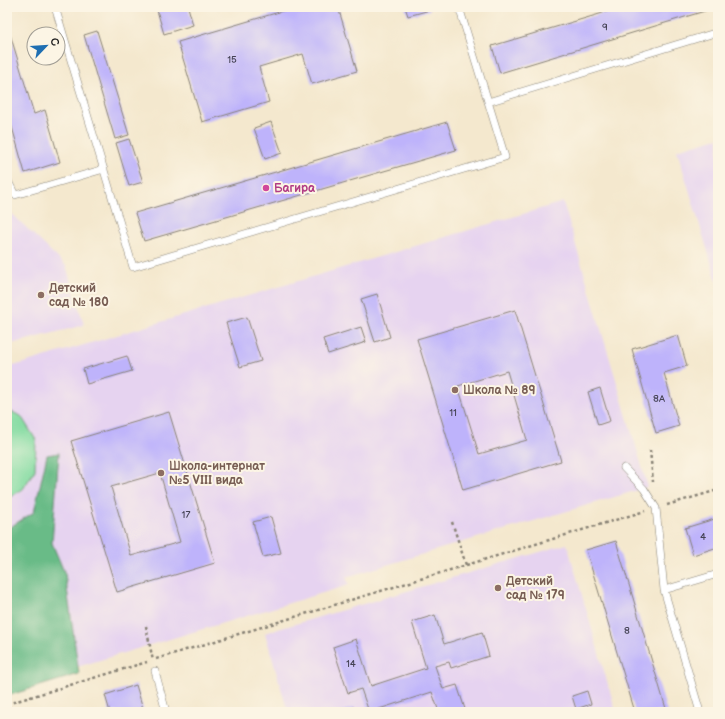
<svg xmlns="http://www.w3.org/2000/svg" width="725" height="719" font-family="'Balsamiq Sans',sans-serif">
  <style>
    .built { fill: #e6d3f0 }
    .green { fill: #82dba1; stroke: #4f7c5e }
    .forest { fill: #69bb87; stroke: #426c52 }
    .building { fill: #beb3fb; fill-rule: evenodd }
    .lines { fill: none; stroke-linecap: round; stroke-linejoin: round }
    .service-casing { stroke: #888275; stroke-width: 8 }
    .path { stroke: #888275; stroke-width: 2.5; stroke-dasharray: 3 3; stroke-linecap: butt }
    .service { stroke: #fff; stroke-width: 7 }
    .hotel-dot { fill: #d1479c; stroke: #fcf5e5; stroke-width: 1.5 }
    .education-dot { fill: #8d6e63; stroke: #fcf5e5; stroke-width: 1.5 }
    .labels { text-anchor: middle; dominant-baseline: central; stroke-width: 4; stroke-linejoin: round; paint-order: stroke }
    .number-label { font-size: 10px; fill: #444254 }
    .hotel-label { font-size: 12px; font-weight: bold; fill: #b23c85; stroke: #fcf5e5; text-anchor: start }
    .education-label { font-size: 12px; font-weight: bold; fill: #785e54; stroke: #fcf5e5; text-anchor: start }
  </style>
  <rect width="100%" height="100%" fill="#fcf5e5"/>
  <filter id="ink" filterUnits="userSpaceOnUse"><feTurbulence type="fractalNoise" baseFrequency=".025" numOctaves="2"/><feDisplacementMap in="SourceGraphic" scale="8" xChannelSelector="R" yChannelSelector="G"/><feConvolveMatrix kernelMatrix="1 2 1 2 8 2 1 2 1" color-interpolation-filters="sRGB"/></filter>
  <filter id="wash" filterUnits="userSpaceOnUse"><feTurbulence type="fractalNoise" baseFrequency=".012" numOctaves="4" result="noise"/><feDisplacementMap in="SourceGraphic" scale="16" xChannelSelector="R" yChannelSelector="G"/><feGaussianBlur stdDeviation="0.9" result="paint"/><feColorMatrix in="noise" values="0 0 0 0 0 0 0 0 0 0 0 0 0 0 0 0 0 1.4 0 .05"/><feComposite in="paint" operator="in"/></filter>
  <g filter="url(#wash)">
    <rect width="100%" height="100%" fill="#f4e8ce"/>
    <path class="built" d="M718 138V285L677 150Z
      M563 202 648 487 346 577 349 585 7 688V368Z
      M7 209 66 266 84 325 7 345Z
      M567 544 616 712H288L265 633Z"/>
    <path class="green" d="M7 410 21 416 36 440 35 470 23 489 7 499Z"/>
    <path class="forest" d="M59 453 52 543 65 574 79 674 7 696V529L34 512 47 455Z"/>
    <g id="blocks">
      <path class="building" d="M156 7H188L193 25 164 34Z
        M296 7H338L357 71 312 84 303 54 259 67 269 102 202 122 178 42Z
        M405 7H429L430 10 408 16Z
        M623 7H718L500 73 492 46Z
        M7 24 34 114 45 110 60 162 25 173 10 120 7 121Z
        M97 31 129 135 115 139 84 35Z
        M271 122 282 153 265 159 254 128Z
        M447 122 456 150 144 241 135 213Z
        M129 139 143 182 129 186 116 143Z
        M377 294 390 337 375 342 361 299Z
        M515 310 561 461 463 490 417 339ZM507 371 527 440 479 454 458 386Z
        M247 317 261 361 240 367 226 323Z
        M361 327 366 342 328 354 323 339Z
        M678 335 687 366 664 373 679 426 656 433 632 349Z
        M127 356 132 371 87 384 83 369Z
        M600 388 610 421 598 425 588 392Z
        M169 412 215 563 117 592 71 441ZM160 473 180 542 131 556 111 487Z
        M271 517 281 553 263 557 253 522Z
        M718 518V547L693 555 685 528Z
        M616 541 667 712H635L586 550Z
        M435 615 444 644 482 632 489 656 451 668 449 662 435 666 443 689 457 685 466 712H439L432 692 379 709 380 712H369L361 689 348 693 333 647 356 639 371 686 426 668 412 622Z
        M136 685 144 712H110L105 695Z
        M587 691 591 704 576 709 572 696Z
        M354 707 355 712H340Z"/>
    </g>
  </g>
  <g filter="url(#ink)">
    <use href="#blocks" fill-opacity="0" stroke="#888275" stroke-width="1"/>
    <g class="lines">
      <defs>
        <path id="service" d="M55 7 133 267 505 157 459 7
          M488 102 718 32
          M7 179 15 195 104 169
          M624 468 644 489 656 508 664 590 700 712
          M664 590 718 574
          M155 671 166 712"/>
      </defs>
      <use href="#service" class="service-casing"/>
      <path class="path" d="M650 450 653 482
        M667 505 718 490
        M452 522 466 565
        M146 626 153 661
        M156 659 645 511
        M7 704 147 662"/>
      <use href="#service" class="service"/>
    </g>
  </g>
  <circle class="hotel-dot" cx="266" cy="188" r="4"/>
  <g class="education-dot">
    <circle cx="41" cy="295" r="4"/>
    <circle cx="455" cy="390" r="4"/>
    <circle cx="161" cy="473" r="4"/>
    <circle cx="498" cy="588" r="4"/>
  </g>
  <g class="labels">
    <g class="number-label">
      <text x="605" y="27">9</text>
      <text x="232" y="60">15</text>
      <text x="659" y="399">8А</text>
      <text x="453" y="413">11</text>
      <text x="186" y="515">17</text>
      <text x="703" y="537">4</text>
      <text x="627" y="631">8</text>
      <text x="351" y="664">14</text>
    </g>
    <g class="hotel-label">
      <text x="274" y="188">Багира</text>
    </g>
    <g class="education-label">
      <text x="49" y="288">Детский<tspan x="49" dy="14">сад № 180</tspan></text>
      <text x="463" y="390">Школа № 89</text>
      <text x="169" y="466">Школа-интернат<tspan x="169" dy="14">№5 VIII вида</tspan></text>
      <text x="506" y="581">Детский<tspan x="506" dy="14">сад № 179</tspan></text>
    </g>
  </g>
  <rect width="725" height="719" fill="none" stroke="#fcf5e5" stroke-width="24"/>
  <g transform="translate(46 46) rotate(65)"><circle r="19" fill="#fcf5e5" stroke="#a29e95"/>
  <path d="M0-3L7 15L0 10L-7 15Z" fill="#1f6fb2"/>
  <text y="-6" font-size="11" font-weight="bold" text-anchor="middle" fill="#1c1c1c">С</text>
  </g>
</svg>
